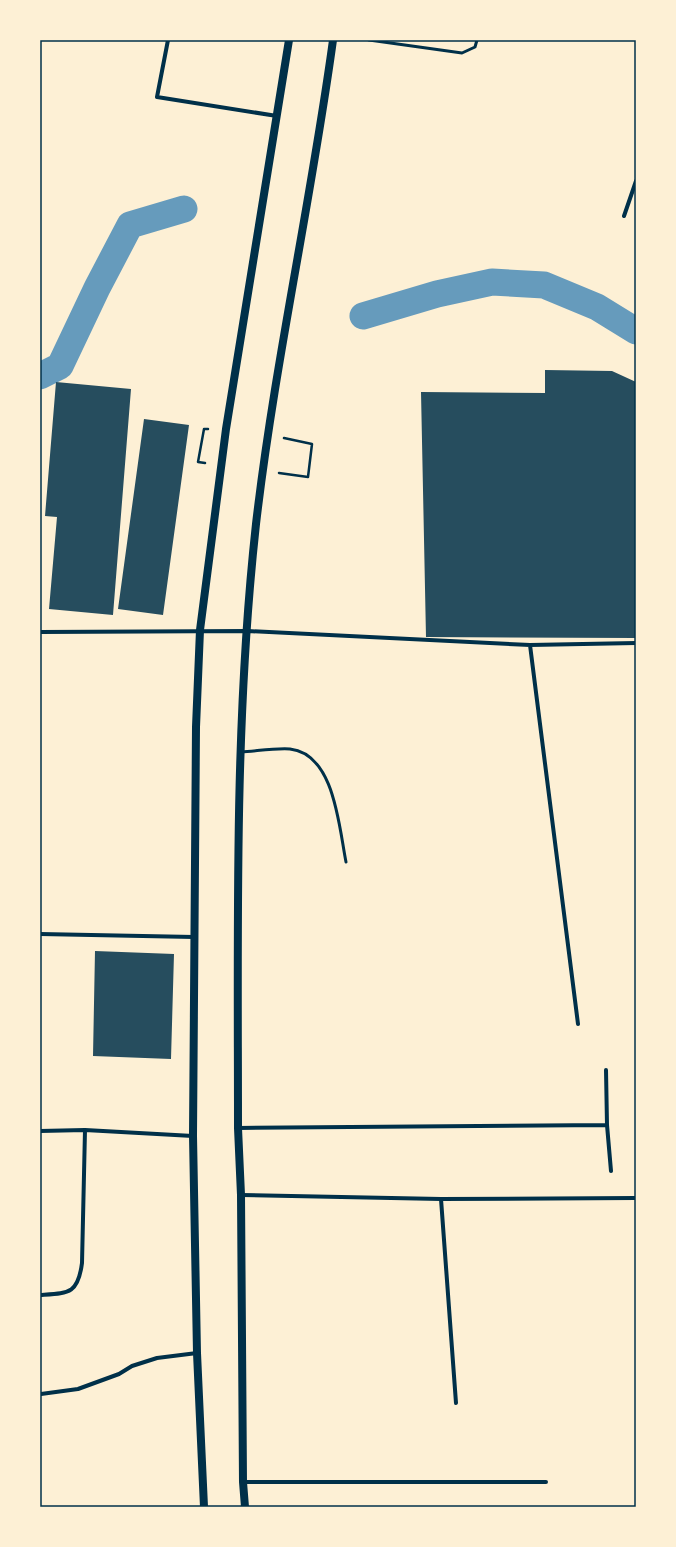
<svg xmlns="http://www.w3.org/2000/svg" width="676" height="1547" font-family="Mulish,sans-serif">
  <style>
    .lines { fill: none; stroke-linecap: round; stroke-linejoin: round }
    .canal { stroke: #669bbc; stroke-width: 27 }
    .building { fill: #264d5e }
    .path { stroke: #003049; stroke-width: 2.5 }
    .service { stroke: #003049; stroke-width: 3 }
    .minor { stroke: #003049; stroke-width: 4 }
    .secondary { stroke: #003049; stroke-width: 8 }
    .neatline { fill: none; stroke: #003049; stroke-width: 1.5 }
  </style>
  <rect width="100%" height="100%" fill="#fdf0d5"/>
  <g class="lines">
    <path class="canal" d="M363 316 437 294 492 282 544 285 597 307 636 331
      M40 376 60 366 97 288 130 225 184 209"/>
  </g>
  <path class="building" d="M545 370 612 371 636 382V638L426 637 421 392 545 393Z
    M56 382 131 389 113 615 49 609 57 517 45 516Z
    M144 419 189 425 163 615 118 609Z
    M95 951 174 954 171 1059 93 1056Z"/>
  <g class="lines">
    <path class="path" d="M205 463 198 462 204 429H208
      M279 473 308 477 312 444 284 438"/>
    <path class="service" d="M369 40 462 53 475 47 477 40
      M241 752C257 751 275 748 290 749 335 754 339 828 346 862"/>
    <path class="minor" d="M168 40 157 97 277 116
      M624 216 636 181
      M40 632 248 631 530 645 636 643
      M530 645 578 1024
      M40 934 194 937
      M607 1125 611 1171
      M238 1128 607 1125 606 1070
      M40 1131 85 1130 193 1136
      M241 1195 441 1199 456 1403
      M441 1199 636 1198
      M40 1295C69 1293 78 1294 82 1263L85 1130
      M41 1394 78 1389 119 1374 132 1366 157 1358 197 1353
      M243 1482H546"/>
    <path class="secondary" d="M204 1507 197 1353 193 1136 196 727 200 630 226 429 289 40
      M245 1507 243 1482 241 1195 238 1128C238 927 234 724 256 524 275 361 311 202 333 40"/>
  </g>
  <rect width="676" height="1547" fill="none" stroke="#fdf0d5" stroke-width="82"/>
  <rect x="41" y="41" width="594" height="1465" class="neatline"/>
</svg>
